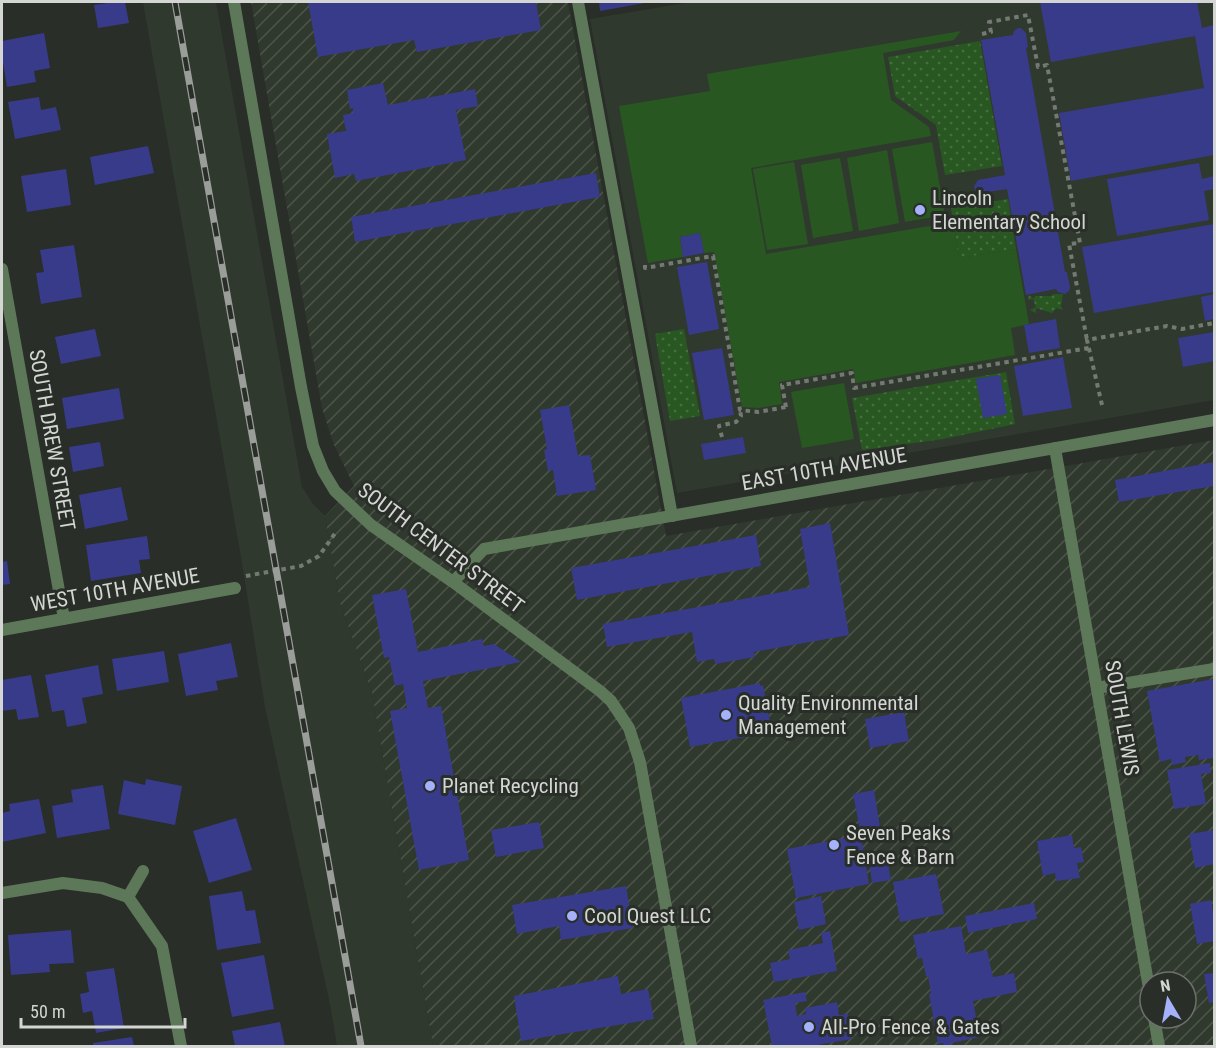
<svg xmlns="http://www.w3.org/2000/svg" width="1216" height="1048" font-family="'Roboto Condensed',sans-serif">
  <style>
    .built { fill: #30392e }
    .industrial { fill: url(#industrial-furrows); fill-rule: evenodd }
    .grass { fill: #295722 }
    .park { fill: url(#park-dots) }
    .building { fill: #383b8a }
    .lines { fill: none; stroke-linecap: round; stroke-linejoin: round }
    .path { stroke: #757974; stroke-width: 4; stroke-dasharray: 4.5 4.5; stroke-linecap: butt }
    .lane { stroke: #5d7858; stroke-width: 12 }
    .street { stroke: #5d7858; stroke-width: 12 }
    .rail-casing { stroke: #9a9d99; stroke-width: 7 }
    .rail { stroke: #292e28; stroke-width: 4.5; stroke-dasharray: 14; stroke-linecap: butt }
    .poi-dot { fill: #a6b1fc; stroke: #292e28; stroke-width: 2 }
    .labels { text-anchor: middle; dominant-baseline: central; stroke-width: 6; stroke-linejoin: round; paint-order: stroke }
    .poi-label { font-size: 21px; fill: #d3d6d2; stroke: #292e28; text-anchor: start }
    .street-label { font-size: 21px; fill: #d3d6d2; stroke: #292e28 }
  </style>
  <defs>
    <pattern id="industrial-furrows" width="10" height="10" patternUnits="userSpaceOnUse" patternTransform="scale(1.5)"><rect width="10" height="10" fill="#30392e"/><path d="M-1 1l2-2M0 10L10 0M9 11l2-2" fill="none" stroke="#4d554b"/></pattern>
    <pattern id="park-dots" width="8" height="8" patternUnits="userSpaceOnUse" patternTransform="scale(1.5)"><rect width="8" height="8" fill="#295722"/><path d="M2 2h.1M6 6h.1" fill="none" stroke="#476e41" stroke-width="1.8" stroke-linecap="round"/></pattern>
  </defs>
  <rect width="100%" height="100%" fill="#292e28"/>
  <path class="built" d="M143 2H216L302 487 313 504 325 516 340 603 372 693 433 1046H337L331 1009 265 707 242 563Z
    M691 2H1214V400L677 493 590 19Z"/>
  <path class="industrial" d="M251 2H568L666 536 1214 440V1046H433L372 693 340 603 325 516 354 486 334 445 322 408ZM1150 982H1186V1018H1150Z"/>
  <path class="grass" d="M961 31 954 40 883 53 891 100 929 127 931 136 751 168 766 254 953 222 959 258 1016 249 1029 324 1011 328 1015 355 856 383 853 369 779 382 782 404 759 408 742 407 714 252 704 253 700 233 680 237 683 257 648 263 619 106 710 91 707 74Z
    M932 142 945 215 905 222 892 149Z
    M887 150 899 223 859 231 847 158Z
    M840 158 853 231 813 238 801 165Z
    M794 162 808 244 767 250 753 169Z
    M844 383 854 439 802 448 791 392Z"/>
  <path class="park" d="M980 41 1002 166 945 175 936 125 895 96 888 57Z
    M1008 199 1016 249 959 258 951 208Z
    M1054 294H1063L1061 306 1063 310 1056 308 1052 313 1036 308V313L1030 310 1036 307 1033 299 1028 300 1029 295 1034 299 1035 296H1051Z
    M684 329 700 416 670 421 655 334Z
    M1006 372 1015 424 943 439 862 450 852 398Z"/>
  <path class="building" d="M115 2H125L129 23 98 28 94 5Z
    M308 2H536L541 30 417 52 414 40 318 57Z
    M599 2H645V3L600 11Z
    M1040 2H1197L1202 28 1214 25V155L1071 181 1059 113 1204 88 1195 36 1051 62Z
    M1018 28H1021L1026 33 1028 47 1026 48 1065 272H1067L1070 287 1069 291 1065 294 1058 292 1056 289 1026 295 1007 189 981 193 975 190 974 186 978 180 1005 175 981 40 1013 35 1014 31Z
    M44 33 50 68 34 71 36 82 7 87 2 56V41Z
    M383 83 388 105 475 89 478 106 456 110 466 160 356 181 354 174 335 178 327 134 346 131 343 115 353 113V108L350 109 347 90Z
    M39 97 41 110 56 107 61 130 15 139 8 102Z
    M148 146 154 173 95 185 90 157Z
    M1199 163 1202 179 1214 176V189L1204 191 1209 220 1117 236 1107 179Z
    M66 169 71 205 27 212 21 176Z
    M596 173 600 197 355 242 351 217Z
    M1214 224V292L1094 313 1082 247Z
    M700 233 704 253 683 257 680 237Z
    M74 245 82 297 41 304 36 273 44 272 40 250Z
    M707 262 719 329 689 335 677 267Z
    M1214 294V319L1205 321 1201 297Z
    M1056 319 1060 348 1029 353 1024 325Z
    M95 329 101 356 61 364 55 337Z
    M1214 332V361L1183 367 1178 338Z
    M722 348 734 415 704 420 692 353Z
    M1063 357 1072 408 1023 416 1014 366Z
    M1000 375 1007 414 983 418 976 379Z
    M119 388 124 419 67 429 62 398Z
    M569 405 578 456 590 455 596 490 557 496 553 470 548 471 544 450 547 449 540 410Z
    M743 437 746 453 704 460 701 444Z
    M100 442 104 466 73 472 69 447Z
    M1214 462V486L1119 502 1115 480Z
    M121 487 128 520 85 529 79 495Z
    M830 523 849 635 754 652 755 657 715 664 714 659 697 662 692 632 607 647 603 624 810 587 800 529Z
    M756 535 761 566 577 600 571 568Z
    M147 536 150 559 139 560 141 573 91 581 86 545Z
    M7 561 10 584 2 585V562Z
    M406 589 418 652 482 639 484 646 494 644 521 662 423 681 428 708 441 706 469 860 419 870 390 711 407 708 403 684 395 686 389 657 384 658 372 595Z
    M231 643 238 677 216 681 218 690 186 696 178 654Z
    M164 651 169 682 117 691 112 659Z
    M98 665 103 694 82 698 87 723 67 727 64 710 52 712 45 675Z
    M31 675 39 717 18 720 16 709 2 711V680Z
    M1214 679V758L1199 760 1198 755 1185 757 1186 762 1172 765 1171 759 1160 762 1147 691Z
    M760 683V686L763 685 772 732 690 747 681 698Z
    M904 712 909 741 870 748 865 719Z
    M1210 763 1211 773 1201 774 1206 804 1174 809 1167 770Z
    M146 779 182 786 175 825 118 814 124 780 145 785Z
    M103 785 110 829 57 838 52 806 73 802 71 790Z
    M874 790 882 839 862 842 869 884 796 898 787 849 861 835 853 794Z
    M39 799 46 833 2 842V813L10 811 9 804Z
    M236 818 252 870 209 883 193 831Z
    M539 822 544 848 496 857 491 830Z
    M1214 830V864L1195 868 1189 834Z
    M1072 835 1074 848 1081 847 1084 862 1077 863 1080 878 1056 881 1055 873 1043 876 1037 841Z
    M887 858 891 880 872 883 869 862Z
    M936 874 944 914 900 922 893 882Z
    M626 886 633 928 561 940 559 926 517 934 512 905Z
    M242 891 246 911 255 910 261 943 217 950 209 896Z
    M821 896 826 924 799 930 794 902Z
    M1211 900 1214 919V941L1197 944 1190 904Z
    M1034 903 1037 919 968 933 965 916Z
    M961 926 966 954 987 950 993 977 1014 973 1017 992 973 1001 980 1037 951 1043 952 1044 944 1046 943 1043 938 1044 929 994 931 993 928 976H926L922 958 918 959 913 935Z
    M71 930 74 963 49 964 50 972 11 975 8 935Z
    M830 931 837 971 774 982 770 963 790 959 788 950 823 943 821 933Z
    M264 955 274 1009 232 1017 221 963Z
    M114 968 124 1028 96 1033 92 1011 83 1013 80 994 89 992 86 972Z
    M1214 973V1002L1209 1003 1204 974Z
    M618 976 621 994 648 989 654 1019 521 1041 514 996Z
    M805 992 807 1001 795 1003 797 1016 806 1014 805 1008 837 1002 839 1015 848 1014 852 1039 811 1046H772L763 1000Z
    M280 1022 285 1046H235L232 1031Z
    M132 1037 134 1046H93V1043Z"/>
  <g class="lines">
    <path class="path" d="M982 34 991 32 989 22 1028 15 1038 67 1047 65 1080 243 1069 244 1087 340
      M645 265V268L713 256 740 410 758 412 786 407
      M1102 405 1087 340 1167 326 1182 329 1214 323
      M786 407 782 385 852 373 854 388 1089 348
      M722 437 719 426 736 422 741 416 740 410
      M246 576 301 566 319 556 336 532"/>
    <path class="lane" d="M578 2 672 516
      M1097 688 1214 669"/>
    <path class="street" d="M234 2 301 387 313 446 323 471 335 491 371 525 453 582 600 691 611 701 629 728 640 762 691 1046
      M2 269 64 619
      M1055 448 1150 994
      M453 582 484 549 1214 420
      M2 630 235 588
      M2 893 63 883 102 888 128 897
      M128 897 162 946 181 1046
      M128 897 143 871
      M1154 1018 1159 1046"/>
    <defs>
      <path id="rail" d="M175 2 361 1046"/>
    </defs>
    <use href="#rail" class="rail-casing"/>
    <use href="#rail" class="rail"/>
  </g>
  <g class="poi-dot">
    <circle cx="920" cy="210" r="6"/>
    <circle cx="726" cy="715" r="6"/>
    <circle cx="430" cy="786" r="6"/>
    <circle cx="834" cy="845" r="6"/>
    <circle cx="572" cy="916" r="6"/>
    <circle cx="809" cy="1027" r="6"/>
  </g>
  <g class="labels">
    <g class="poi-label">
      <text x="932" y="198">Lincoln<tspan x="932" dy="24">Elementary School</tspan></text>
      <text x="738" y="703">Quality Environmental<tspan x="738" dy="24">Management</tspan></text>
      <text x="442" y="786">Planet Recycling</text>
      <text x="846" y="833">Seven Peaks<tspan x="846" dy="24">Fence &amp; Barn</tspan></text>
      <text x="584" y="916">Cool Quest LLC</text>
      <text x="821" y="1027">All-Pro Fence &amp; Gates</text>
    </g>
    <g class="street-label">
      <text transform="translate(52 440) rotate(80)">SOUTH DREW STREET</text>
      <text transform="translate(824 469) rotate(-10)">EAST 10TH AVENUE</text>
      <text transform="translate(441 548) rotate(37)">SOUTH CENTER STREET</text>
      <text transform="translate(115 590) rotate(-10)">WEST 10TH AVENUE</text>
      <text transform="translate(1122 718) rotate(80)">SOUTH LEWIS</text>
    </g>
  </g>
  <rect width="1216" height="1048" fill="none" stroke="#d3d6d2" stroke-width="6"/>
  <g transform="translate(1168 1000) rotate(350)"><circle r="28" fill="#292e28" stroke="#6d716c" stroke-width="1.5"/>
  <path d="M0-4.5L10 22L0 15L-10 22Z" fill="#a6b1fc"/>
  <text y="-9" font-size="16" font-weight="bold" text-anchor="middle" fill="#d3d6d2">N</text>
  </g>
  <path d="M21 1018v9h164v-9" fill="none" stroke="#d3d6d2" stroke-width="3"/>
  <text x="30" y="1018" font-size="18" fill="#d3d6d2" stroke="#292e28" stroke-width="4.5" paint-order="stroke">50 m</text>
</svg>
